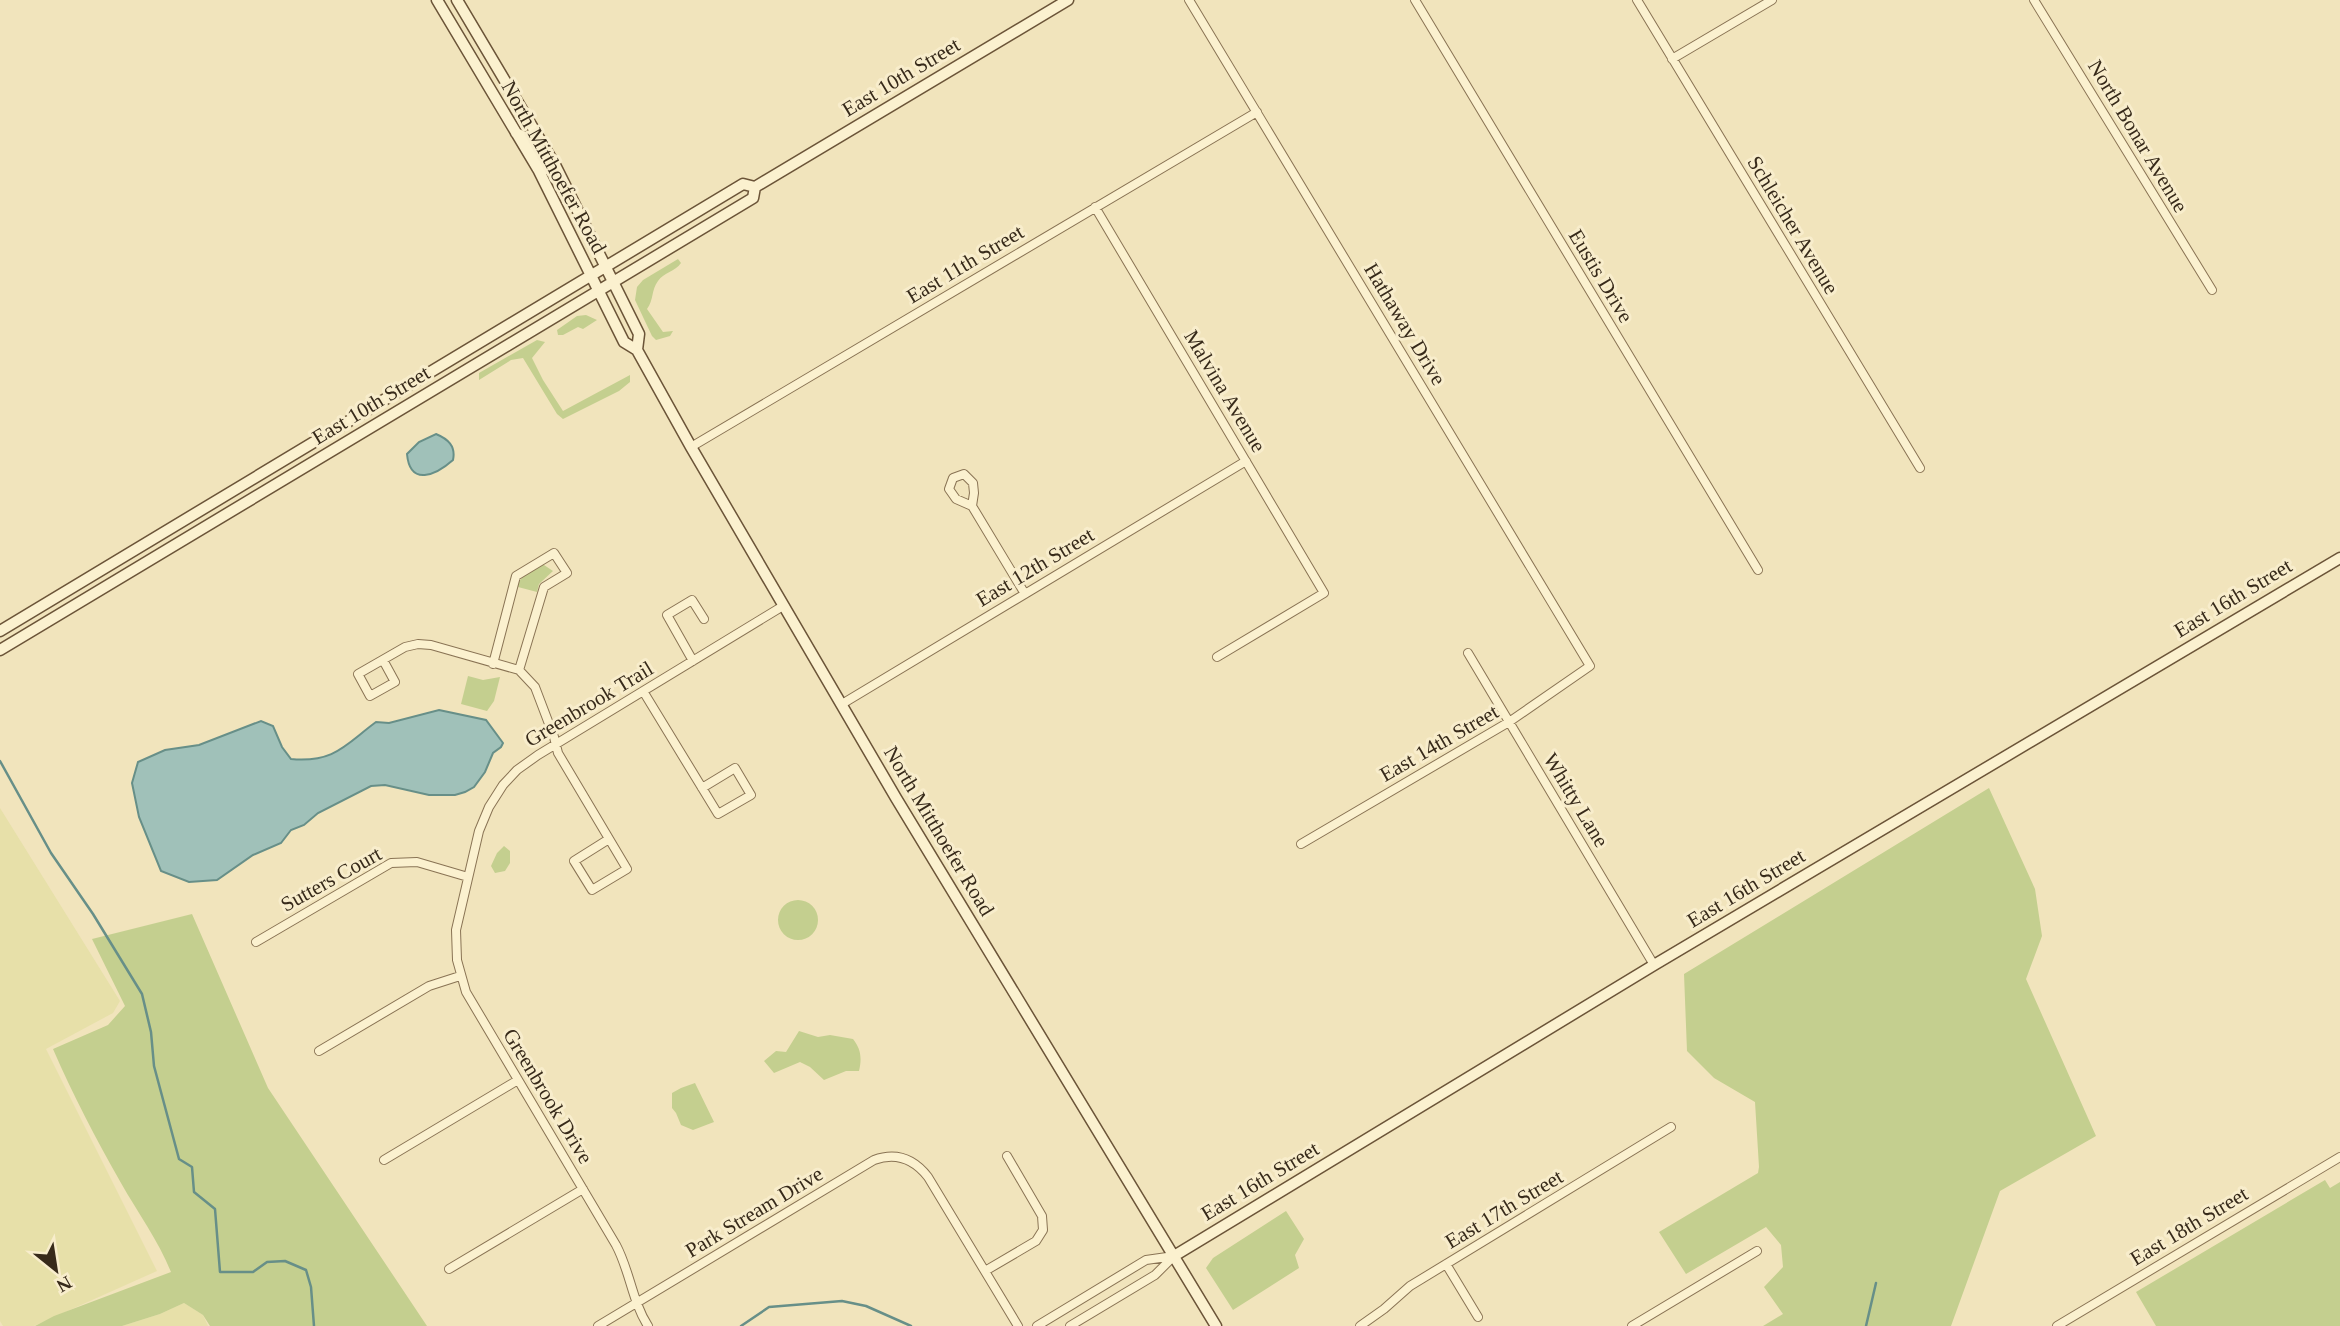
<svg xmlns="http://www.w3.org/2000/svg" width="2340" height="1326" font-family="'Times New Roman',serif">
  <style>
    .farmland { fill: #e7e0a9 }
    .green { fill: #c4cf8f }
    .water { fill: #a0c1b9; stroke: #678f88; stroke-width: 2 }
    .lines { fill: none; stroke-linecap: round; stroke-linejoin: round }
    .stream { stroke: #678f88; stroke-width: 2.5 }
    .street-casing { stroke: #897354; stroke-width: 10 }
    .secondary-casing { stroke: #6b5438; stroke-width: 13 }
    .street { stroke: #fbf1cf; stroke-width: 8 }
    .secondary { stroke: #fbf1cf; stroke-width: 10 }
    .labels { text-anchor: middle; dominant-baseline: central; stroke-width: 6; stroke-linejoin: round; paint-order: stroke }
    .street-label { font-size: 21px; fill: #372a1a; stroke: #f8edcc }
  </style>
  <rect width="100%" height="100%" fill="#f1e4bc"/>
  <path class="farmland" d="M0 808 120 1001 113 1013 46 1049 157 1271 34 1326H3L0 1321Z
    M184 1303 203 1315 208 1326H122L160 1314Z"/>
  <path class="green" d="M678 259 681 263C675 272 664 272 658 281 651 290 654 300 647 309L663 332 673 331 670 336 656 340 652 336 635 300 637 287 643 280Z
    M586 315 597 320 583 329 578 327 563 335H558L557 330 577 316Z
    M537 340 545 342 532 358 543 380 563 411 630 375V382L619 391 563 419 557 414 523 358 511 360 479 380V373Z
    M535 565H544L553 571 539 584 537 592 518 587 517 583Z
    M468 676 483 680 500 677 494 701 487 711 461 704Z
    M1989 788 2035 889 2042 936 2026 979 2096 1136 2000 1191 1951 1326H1763L1783 1314 1764 1287 1783 1267 1781 1245 1766 1227 1686 1274 1659 1232 1758 1173 1759 1167 1755 1102 1714 1078 1687 1051 1684 974Z
    M504 846 510 851V863L505 871 495 873 491 866 497 853Z
    M778 920a20 20 0 1 1 40 0a20 20 0 1 1-40 0Z
    M192 914 268 1088 427 1326H210L203 1315 184 1303 160 1314 122 1326H35L54 1316 171 1272C158 1240 138 1213 121 1183 96 1139 73 1095 53 1049L108 1025 125 1006 92 939Z
    M799 1031 818 1037 830 1035 853 1039C861 1049 862 1058 859 1071H846L824 1080 810 1067 800 1062 774 1073 764 1061 776 1051 786 1052Z
    M695 1083 714 1122 693 1130 681 1125 676 1113 672 1108V1093L681 1088Z
    M2325 1180 2330 1188 2340 1182V1326H2156L2136 1292Z
    M1286 1211 1304 1239 1295 1255 1299 1268 1233 1310 1206 1268 1213 1258Z"/>
  <path class="water" d="M436 434C448 439 456 446 453 460 436 475 410 487 407 454L419 442Z
    M439 710 486 720 503 743 501 747 493 753 485 772 474 787 465 792 455 795H429L385 785 371 786 318 813 304 825 291 830 281 843 253 855 217 880 189 882 161 871 139 817 132 783 138 762 165 750 199 745 261 721 273 726 282 747 291 759C335 763 346 744 376 722L389 723Z"/>
  <g class="lines">
    <path class="stream" d="M0 761 51 853 93 914 142 994 151 1032 154 1066 179 1159 192 1167 194 1192 215 1209 220 1272H253L267 1262 285 1261 306 1270 311 1287 314 1326
      M741 1326 769 1307 842 1301 866 1306 911 1326
      M1866 1326 1876 1283"/>
    <defs>
      <path id="street" d="M1189 0 1590 666 1509 722 1301 844
        M1415 0 1758 570
        M1637 0 1920 468
        M2034 0 2212 290
        M1672 59 1772 0
        M1095 207 1324 593 1217 657
        M691 447 1257 112
        M964 474 973 483 974 493 972 506 956 499 949 489 953 478Z
        M972 506 1025 594
        M1468 653 1654 965
        M383 660 395 682 370 696 358 674 405 647 418 644 431 645 519 670 535 687 554 737 558 753 627 869 592 890 574 861 609 839
        M693 661 667 615 692 600 704 619
        M493 664 516 576 554 553 567 573 544 587 519 670
        M643 691 718 814 751 795 735 768 702 788
        M842 704 1246 461
        M256 942 391 863 417 862 468 877
        M319 1051 429 986 460 976
        M384 1160 518 1080
        M1446 1264 1478 1317
        M449 1269 583 1189
        M985 1271 1036 1241 1043 1230 1042 1216 1007 1156
        M598 1326 874 1160C896 1152 914 1159 928 1177L1018 1326
        M648 1326C632 1301 630 1271 616 1245L466 992 457 960 456 930 479 831 489 807 503 785 517 770 538 755 783 606
        M1037 1326 1146 1260 1174 1256
        M1070 1326 1155 1275 1174 1256
        M1360 1326 1384 1309 1410 1286 1671 1127
        M1632 1326 1757 1251
        M2057 1326 2340 1157"/>
      <path id="secondary" d="M437 0 539 171 624 342 637 350 691 447 896 798 1216 1326
        M457 0 555 165 639 334 637 350
        M516 133 529 139 546 168 550 170 556 169
        M0 631 743 184 755 187
        M0 650 753 198 755 187 1068 0
        M1174 1256 1654 965 2340 558"/>
    </defs>
    <use href="#street" class="street-casing"/>
    <use href="#secondary" class="secondary-casing"/>
    <use href="#street" class="street"/>
    <use href="#secondary" class="secondary"/>
  </g>
  <g class="labels">
    <g class="street-label">
      <text transform="translate(901 77) rotate(-31)">East 10th Street</text>
      <text transform="translate(2138 136) rotate(59)">North Bonar Avenue</text>
      <text transform="translate(554 167) rotate(61)">North Mitthoefer Road</text>
      <text transform="translate(1793 225) rotate(59)">Schleicher Avenue</text>
      <text transform="translate(965 264) rotate(-31)">East 11th Street</text>
      <text transform="translate(1601 276) rotate(59)">Eustis Drive</text>
      <text transform="translate(1405 324) rotate(59)">Hathaway Drive</text>
      <text transform="translate(1225 391) rotate(59)">Malvina Avenue</text>
      <text transform="translate(371 405) rotate(-31)">East 10th Street</text>
      <text transform="translate(1035 567) rotate(-31)">East 12th Street</text>
      <text transform="translate(2233 598) rotate(-31)">East 16th Street</text>
      <text transform="translate(589 704) rotate(-31)">Greenbrook Trail</text>
      <text transform="translate(1439 743) rotate(-30)">East 14th Street</text>
      <text transform="translate(1576 800) rotate(59)">Whitty Lane</text>
      <text transform="translate(939 831) rotate(59)">North Mitthoefer Road</text>
      <text transform="translate(331 879) rotate(-29)">Sutters Court</text>
      <text transform="translate(1746 888) rotate(-31)">East 16th Street</text>
      <text transform="translate(548 1096) rotate(59)">Greenbrook Drive</text>
      <text transform="translate(1260 1181) rotate(-31)">East 16th Street</text>
      <text transform="translate(1504 1209) rotate(-31)">East 17th Street</text>
      <text transform="translate(754 1212) rotate(-31)">Park Stream Drive</text>
      <text transform="translate(2189 1226) rotate(-31)">East 18th Street</text>
    </g>
  </g>
  <g transform="translate(56 1270) rotate(150)" stroke="#f8edcc" stroke-width="5" paint-order="stroke">
  <path d="M0-5L12 26L0 18L-12 26Z" fill="#372a1a"/>
  <text y="-10" font-size="19" font-weight="bold" text-anchor="middle" fill="#372a1a">N</text>
  </g>
</svg>
